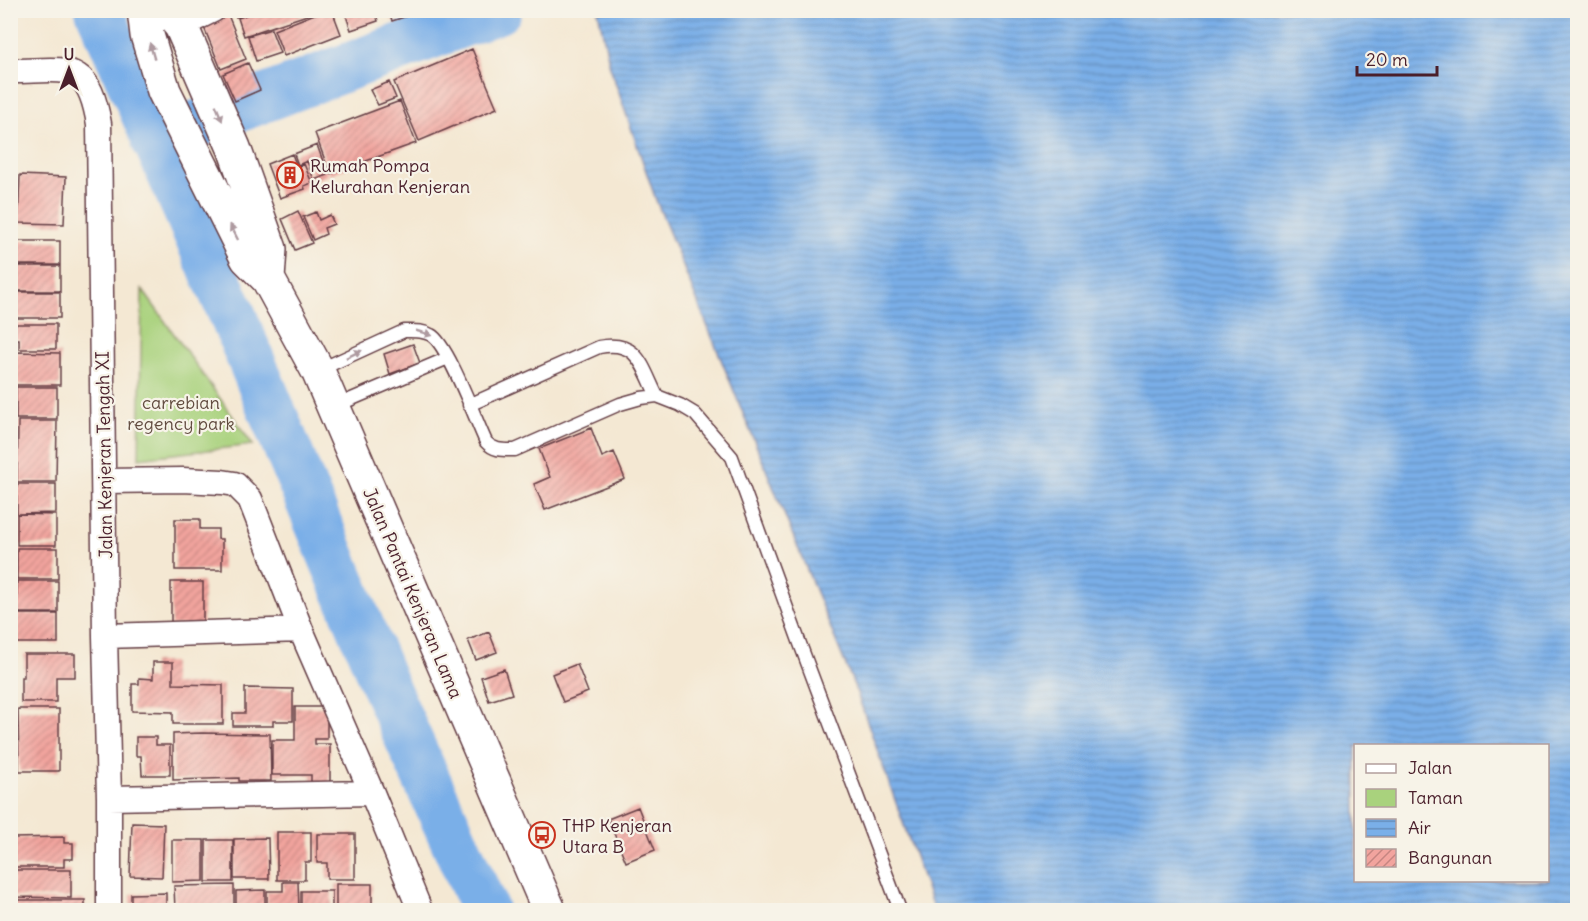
<svg xmlns="http://www.w3.org/2000/svg" width="1588" height="921" font-family="Delius,sans-serif">
  <style>
    .green { fill: #a9d27d; stroke: #7a7854; stroke-width: 1.5 }
    .water { fill: url(#water-rules); stroke: #62678a; stroke-width: 1.5; fill-rule: evenodd }
    .lines { fill: none; stroke-linecap: round; stroke-linejoin: round }
    .river { stroke: #7aafe8; stroke-width: 48 }
    .building { fill: url(#building-hatch) }
    .service-casing { stroke: #643d44; stroke-width: 15 }
    .minor-casing { stroke: #643d44; stroke-width: 27 }
    .primary-casing { stroke: #643d44; stroke-width: 36 }
    .service { stroke: #fff; stroke-width: 12 }
    .minor { stroke: #fff; stroke-width: 24 }
    .primary { stroke: #fff; stroke-width: 33 }
    .oneway { fill: #ae9aa0 }
    .labels { text-anchor: middle; dominant-baseline: central; stroke-width: 4.5; stroke-linejoin: round; paint-order: stroke }
    .poi-label { font-size: 18px; fill: #4a1f2b; stroke: #f7f3e8; text-anchor: start }
    .park-label { font-size: 18px; fill: #624c40; stroke: #f7f3e8 }
    .street-label { font-size: 18px; fill: #4a1f2b; stroke: #f7f3e8 }
  </style>
  <defs>
    <pattern id="water-rules" width="6" height="5" patternUnits="userSpaceOnUse" patternTransform="scale(1.5)"><rect width="6" height="5" fill="#7aafe8"/><path d="M0 2.5h6" fill="none" stroke="#668ebc"/></pattern>
    <pattern id="building-hatch" width="6" height="6" patternUnits="userSpaceOnUse" patternTransform="scale(1.5)"><rect width="6" height="6" fill="#f2a49e"/><path d="M-1 1l2-2M0 6l6-6M5 7l2-2" fill="none" stroke="#c68581"/></pattern>
  </defs>
  <rect width="100%" height="100%" fill="#f7f3e8"/>
  <filter id="ink" filterUnits="userSpaceOnUse"><feTurbulence type="fractalNoise" baseFrequency=".0167" numOctaves="2"/><feDisplacementMap in="SourceGraphic" scale="12" xChannelSelector="R" yChannelSelector="G"/><feConvolveMatrix kernelMatrix="1 2 1 2 8 2 1 2 1" color-interpolation-filters="sRGB"/></filter>
  <filter id="wash" filterUnits="userSpaceOnUse"><feTurbulence type="fractalNoise" baseFrequency=".008" numOctaves="4" result="noise"/><feDisplacementMap in="SourceGraphic" scale="24" xChannelSelector="R" yChannelSelector="G"/><feGaussianBlur stdDeviation="1.35" result="paint"/><feColorMatrix in="noise" values="0 0 0 0 0 0 0 0 0 0 0 0 0 0 0 0 0 1.4 0 .05"/><feComposite in="paint" operator="in"/></filter>
  <g filter="url(#wash)">
    <rect width="100%" height="100%" fill="#f4e8d3"/>
    <path class="green" d="M142 289 253 445 139 458Z"/>
    <path class="water" d="M598 11H1577V910H934L856 690 656 200 610 67ZM1356 746H1548V880H1356Z"/>
    <g class="lines">
      <path class="river" d="M99 10 235 321 387 691 485 910
        M155 140 498 10"/>
    </g>
    <g id="blocks">
      <path class="building" d="M10 10H14V42H10Z
        M234 10H252V11L236 17Z
        M260 10H312L313 13 244 36 238 18Z
        M325 10H332L341 34 284 56 274 30Z
        M344 10H375L378 21 351 30Z
        M389 10H423V11L392 21Z
        M228 15 246 59 221 69 203 25Z
        M271 29 280 53 256 61 248 36Z
        M472 49 497 108 419 141 394 82Z
        M248 63 260 90 235 101 223 74Z
        M389 82 396 98 378 105 370 90Z
        M400 101 416 143 330 174 315 133Z
        M317 145 328 175 314 180 307 161 298 165 294 154Z
        M292 154 297 167 304 164 312 183 304 186 305 189 280 198 267 164Z
        M20 175 66 177 64 224 18 223Z
        M298 211 312 243 295 250 282 219Z
        M316 212 319 220 330 215 334 224 324 228 326 234 313 240 303 217Z
        M15 241H60V265H15Z
        M15 266H60V291H15Z
        M10 292H60V318H10Z
        M10 324H56V349H19V339H10Z
        M413 344 420 363 390 374 384 354Z
        M15 352 60 353V385H15Z
        M16 387H57V419H16Z
        M18 421H57L56 482H17Z
        M591 428 602 457 614 452 625 479 545 510 534 484 550 477 539 449Z
        M17 484H56V513L17 514Z
        M17 514 56 515V545H17Z
        M175 519H200V529H218V539H222V570H175Z
        M17 548H58V579H17Z
        M17 581H58V613H17Z
        M171 582H203V625H171Z
        M17 614H58V643H17Z
        M489 632 497 652 476 660 468 640Z
        M24 654H75V677H56V702H21V677H24Z
        M153 662H173V684L223 685V724H173V712L132 711V684H139V678L153 679Z
        M577 664 588 692 563 702 552 674Z
        M504 669 512 694 489 701 481 677Z
        M245 688 293 689V721H273V726H233V713H245Z
        M295 707H327V739H315V744H330V791H311V775H272V740H295Z
        M18 709H59V771H19Z
        M202 733 270 734 271 781H239V778L173 780V734Z
        M136 737H156V745H170V775H142L141 756H136Z
        M638 807 655 850 626 862 608 819Z
        M132 823 164 824 162 877 130 876Z
        M277 832H311V862H305V880H277Z
        M317 834H355V879H327V863H317Z
        M64 837V843H73V859H64V867H12V838Z
        M268 838 269 879H234V839Z
        M172 840H204V881L172 882Z
        M206 840H233V882H206Z
        M13 870H71V898L13 897Z
        M283 882H298L299 910H267V891H283Z
        M336 884H372V910H336Z
        M234 885V910H175L174 886Z
        M265 890V910H236V891Z
        M301 891H332V910H301Z
        M166 893V910H131V894Z
        M14 900H85V910H14Z"/>
    </g>
  </g>
  <g filter="url(#ink)">
    <use href="#blocks" fill-opacity="0" stroke="#643d44" stroke-width="1.5"/>
    <g class="lines">
      <defs>
        <path id="service" d="M319 370 404 331C414 331 423 330 431 335 448 344 476 421 486 442 494 451 503 450 515 450L620 404 641 398 657 396 680 405 695 414 732 457 799 641 900 910
          M469 405 599 347C638 339 642 366 657 396
          M333 407 448 358"/>
        <path id="minor" d="M181 26 213 10
          M10 71C67 71 88 58 99 124L105 636 109 798V910
          M105 481 183 480 222 482 235 484 250 499 301 630 372 793 420 910
          M105 636 301 630
          M109 798 372 793"/>
        <path id="primary" d="M144 10 147 35 164 91 247 258 268 279 318 371 549 910
          M168 10 181 26 234 148 270 249 268 279"/>
      </defs>
      <use href="#service" class="service-casing"/>
      <use href="#minor" class="minor-casing"/>
      <use href="#primary" class="primary-casing"/>
      <use href="#service" class="service"/>
      <use href="#minor" class="minor"/>
      <use href="#primary" class="primary"/>
    </g>
    <defs><path id="oneway-solid" d="M-6-.8H1V-3.2L6.5 0L1 3.2V.8H-6Z" transform="scale(1.5)"/></defs>
    <g class="oneway">
      <use href="#oneway-solid" transform="translate(152 51) rotate(-106)"/>
      <use href="#oneway-solid" transform="translate(219 113) rotate(68)"/>
      <use href="#oneway-solid" transform="translate(234 232) rotate(-117)"/>
      <use href="#oneway-solid" transform="translate(424 333) rotate(16)"/>
      <use href="#oneway-solid" transform="translate(354 354) rotate(-25)"/>
    </g>
  </g>
  <defs>
    <symbol id="building-ring" viewBox="-11 -11 22 22"><circle r="9.5" fill="#f7f3e8" stroke="#c8321e" stroke-width="1.5"/><path d="M-4-6H4V6H1V3H-1V6H-4ZM-2.5-4.3h1.7v1.8h-1.7ZM.8-4.3h1.7v1.8H.8ZM-2.5-1h1.7V.8h-1.7ZM.8-1h1.7V.8H.8Z" fill="#c8321e"/></symbol>
    <symbol id="bus-ring" viewBox="-11 -11 22 22"><circle r="9.5" fill="#f7f3e8" stroke="#c8321e" stroke-width="1.5"/><path d="M-5-6H5V4H4V6H2V4H-2V6H-4V4H-5ZM-3.5-4V0h7V-4ZM-3.5 1.2v1.5H-2V1.2ZM2 1.2v1.5H3.5V1.2Z" fill="#c8321e"/></symbol>
  </defs>
  <g fill-rule="evenodd">
    <use href="#building-ring" x="275" y="160" width="30" height="30"/>
    <use href="#bus-ring" x="527" y="820" width="30" height="30"/>
  </g>
  <g class="labels">
    <g class="poi-label">
      <text x="310" y="165">Rumah Pompa<tspan x="310" dy="21">Kelurahan Kenjeran</tspan></text>
      <text x="562" y="825">THP Kenjeran<tspan x="562" dy="21">Utara B</tspan></text>
    </g>
    <g class="park-label">
      <text x="181" y="402">carrebian<tspan x="181" dy="21">regency park</tspan></text>
    </g>
    <g class="street-label">
      <text transform="translate(104 455) rotate(-91)">Jalan Kenjeran Tengah XI</text>
      <text transform="translate(413 593) rotate(67)">Jalan Pantai Kenjeran Lama</text>
    </g>
  </g>
  <rect width="1588" height="921" fill="none" stroke="#f7f3e8" stroke-width="36"/>
  <rect x="1354" y="744" width="195" height="138" fill="#f7f3e8" stroke="#b29e9c" stroke-width="1.5"/>
  <rect x="1366" y="764" width="30" height="9" fill="#ffffff" stroke="#b29e9c" stroke-width="1.5"/>
  <text x="1408" y="774" font-size="18" fill="#4a1f2b">Jalan</text>
  <rect x="1366" y="789" width="30" height="18" fill="#a9d27d" stroke="#b29e9c" stroke-width="1.5"/>
  <text x="1408" y="804" font-size="18" fill="#4a1f2b">Taman</text>
  <rect x="1366" y="819" width="30" height="18" fill="url(#water-rules)" stroke="#b29e9c" stroke-width="1.5"/>
  <text x="1408" y="834" font-size="18" fill="#4a1f2b">Air</text>
  <rect x="1366" y="849" width="30" height="18" fill="url(#building-hatch)" stroke="#b29e9c" stroke-width="1.5"/>
  <text x="1408" y="864" font-size="18" fill="#4a1f2b">Bangunan</text>
  <g transform="translate(69 69)" stroke="#f7f3e8" stroke-width="4.5" paint-order="stroke">
  <path d="M0-4.5L10 22L0 15L-10 22Z" fill="#4a1f2b"/>
  <text y="-9" font-size="16" font-weight="bold" text-anchor="middle" fill="#4a1f2b">U</text>
  </g>
  <path d="M1357 66v9h80v-9" fill="none" stroke="#4a1f2b" stroke-width="3"/>
  <text x="1366" y="66" font-size="18" fill="#4a1f2b" stroke="#f7f3e8" stroke-width="4.5" paint-order="stroke">20 m</text>
</svg>
